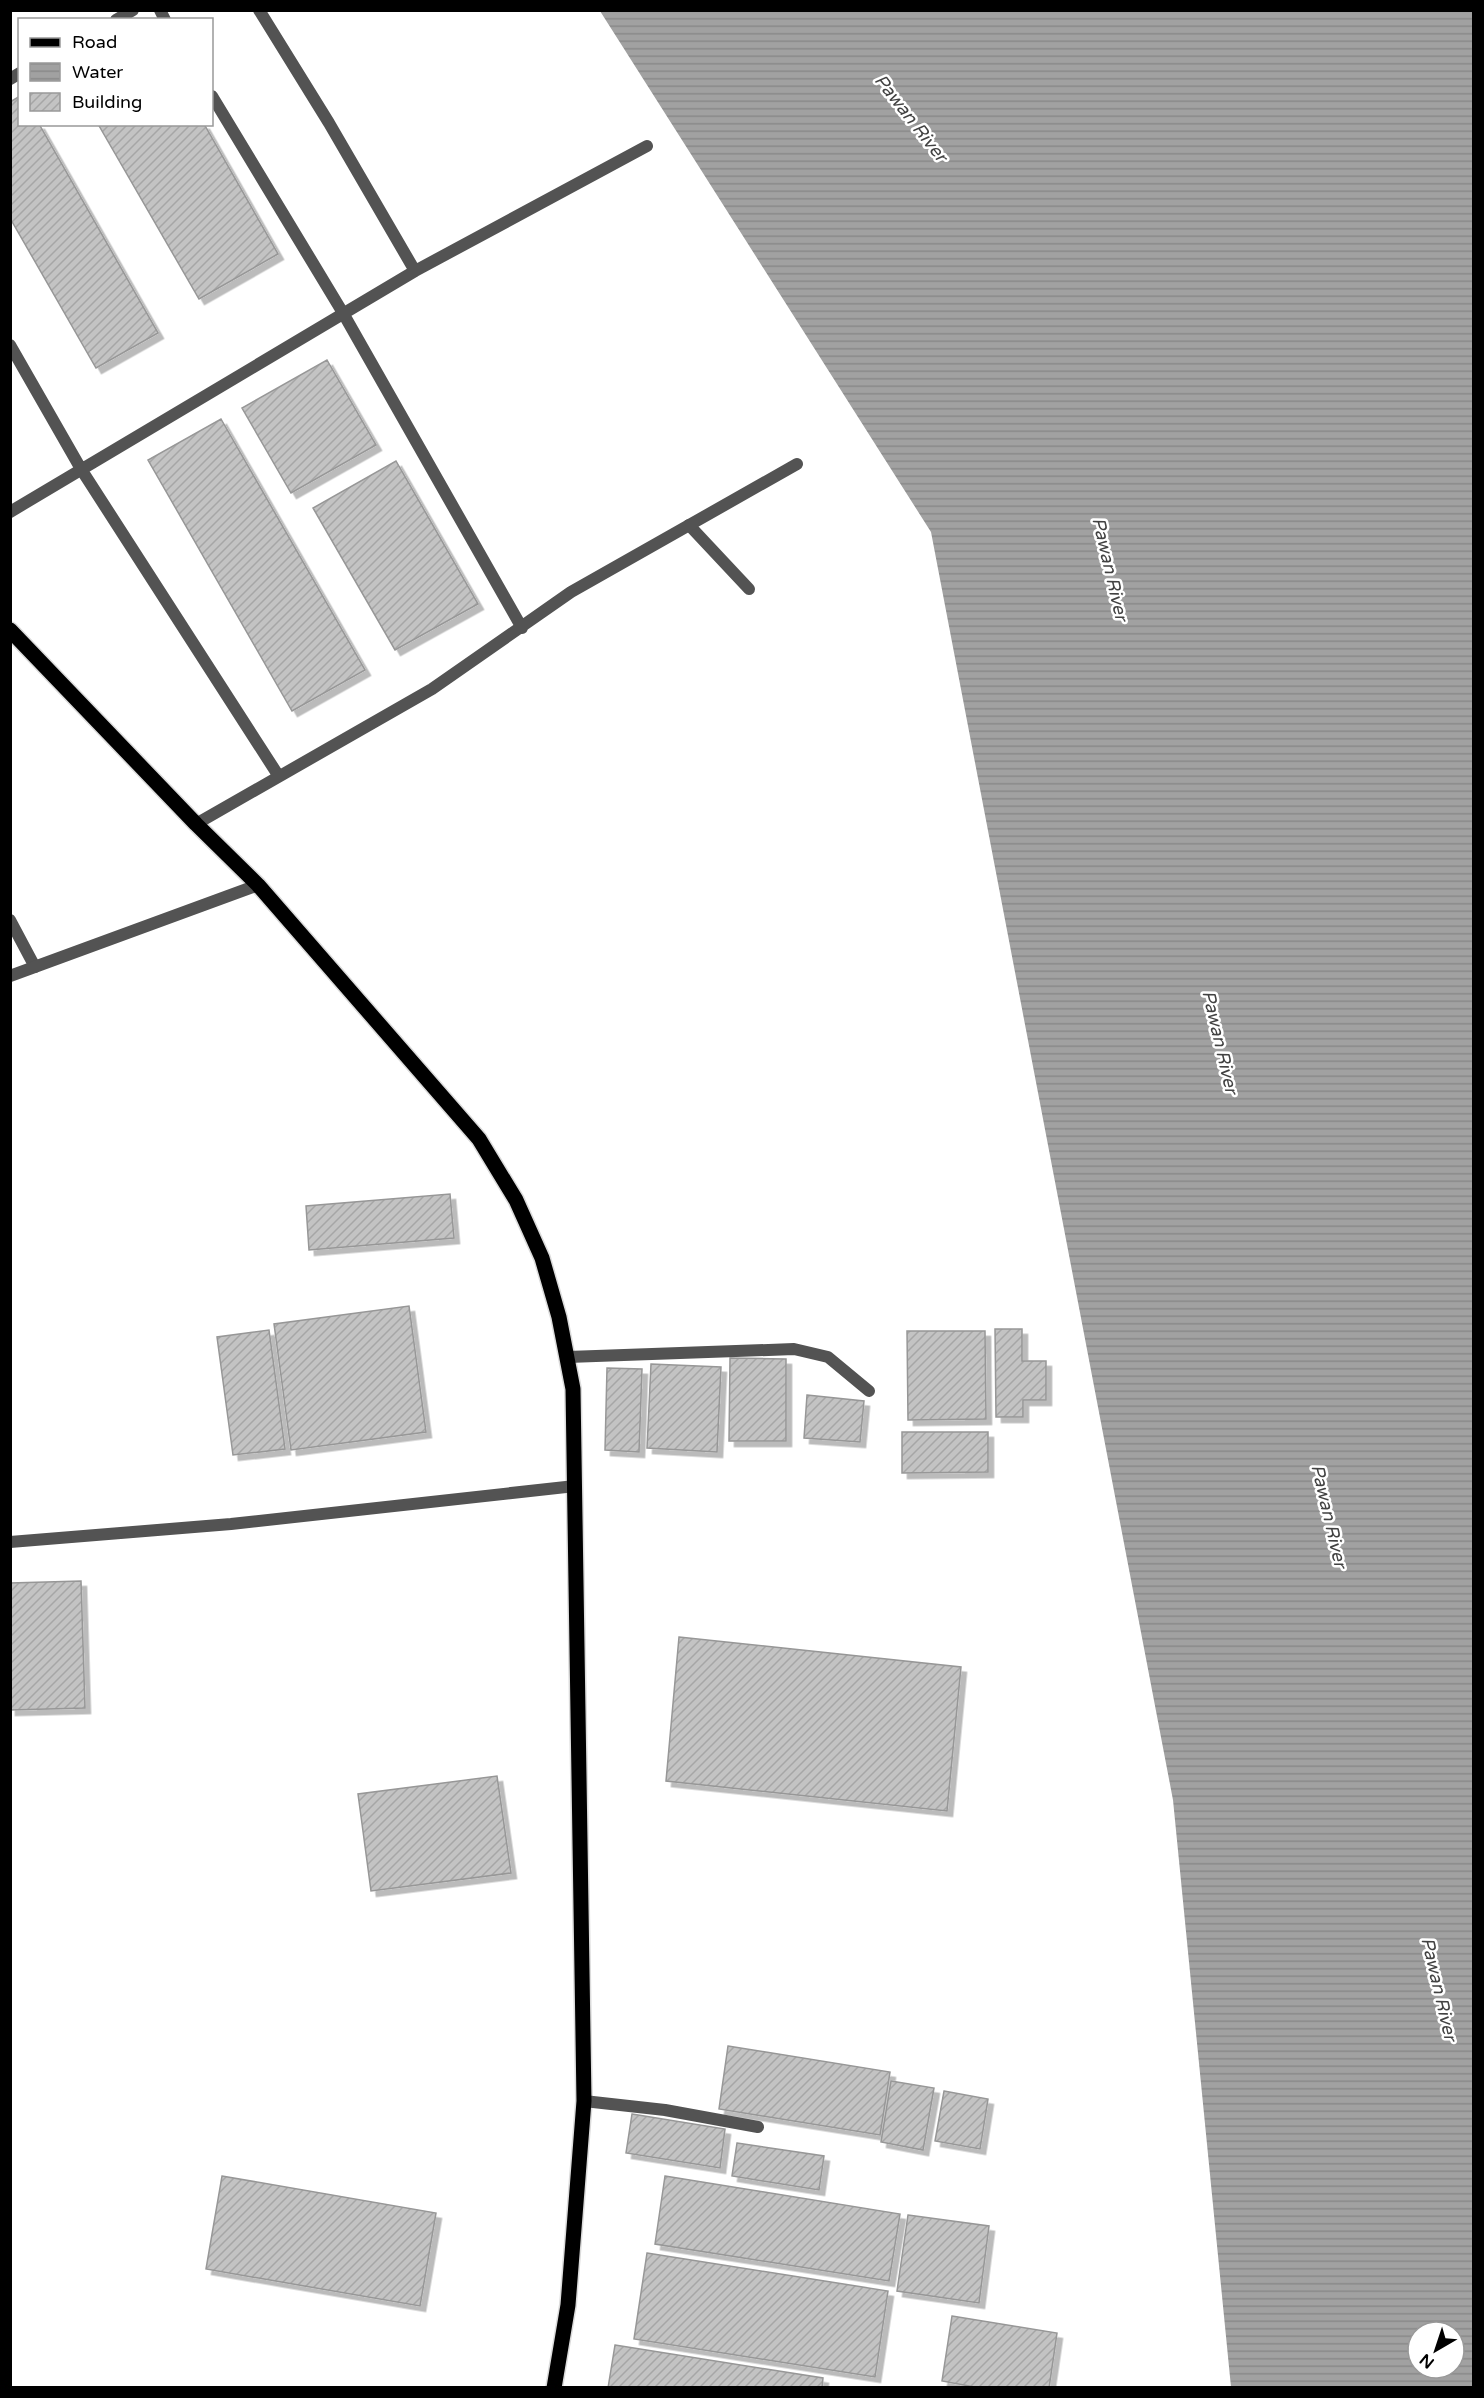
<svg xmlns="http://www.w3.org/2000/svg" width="1484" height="2398" font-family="'Varela Round',sans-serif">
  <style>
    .water { fill: url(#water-rules); fill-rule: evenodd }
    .building { fill: url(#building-hatch); stroke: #979797; stroke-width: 1.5; filter: url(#shadow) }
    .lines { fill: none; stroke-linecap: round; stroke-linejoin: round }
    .primary-casing { stroke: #dbdbdb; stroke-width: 18 }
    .lane { stroke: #535353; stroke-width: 12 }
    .street { stroke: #535353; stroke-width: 12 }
    .primary { stroke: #000; stroke-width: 15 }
    .labels { text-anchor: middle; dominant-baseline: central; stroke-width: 5; stroke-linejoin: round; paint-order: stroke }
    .water-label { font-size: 18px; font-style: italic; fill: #424242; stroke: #fff }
  </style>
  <defs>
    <pattern id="water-rules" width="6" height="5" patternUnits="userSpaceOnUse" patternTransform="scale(1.5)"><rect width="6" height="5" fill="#a1a1a1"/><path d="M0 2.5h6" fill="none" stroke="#898989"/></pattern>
    <pattern id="building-hatch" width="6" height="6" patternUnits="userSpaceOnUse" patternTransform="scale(1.5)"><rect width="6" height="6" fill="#c3c3c3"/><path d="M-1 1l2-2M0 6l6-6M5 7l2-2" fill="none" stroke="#a6a6a6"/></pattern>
    <filter id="shadow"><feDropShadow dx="5.5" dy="5.5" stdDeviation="0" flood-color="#0004"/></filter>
  </defs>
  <rect width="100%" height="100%" fill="#fff"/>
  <path class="water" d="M600 11H1473V2387H1231L1173 1800 931 532ZM1418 2332H1454V2368H1418Z"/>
  <path class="building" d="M20 96V124H39L158 333 96 368 10 218V102Z
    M98 124H204L278 254 199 299Z
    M327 360 376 445 291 493 242 408Z
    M221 419 365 670 292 711 148 460Z
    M396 461 478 604 395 650 313 508Z
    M450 1194 454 1238 309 1250 306 1206Z
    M409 1306 426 1432 291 1450 274 1324Z
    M995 1329H1022V1361H1046V1400H1023V1417H996Z
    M269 1330 285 1449 233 1455 217 1337Z
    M907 1331H985L986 1419 908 1420Z
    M730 1358 786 1359V1441H729Z
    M651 1364 721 1367 717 1452 647 1448Z
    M607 1368 642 1369 639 1452 605 1450Z
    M807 1395 864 1401 860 1442 804 1438Z
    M902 1432H988V1472L902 1473Z
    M81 1581 85 1708 10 1710V1583Z
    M679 1637 961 1667 947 1811 666 1781Z
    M497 1776 511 1873 371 1891 358 1794Z
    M728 2046 890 2072 880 2135 719 2109Z
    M891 2081 934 2088 923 2150 881 2142Z
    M944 2091 988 2099 980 2149 935 2141Z
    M632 2114 725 2129 720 2168 626 2153Z
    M737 2143 824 2156 819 2190 732 2176Z
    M222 2176 436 2213 420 2306 206 2269Z
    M665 2176 900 2214 889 2281 655 2244Z
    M908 2215 989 2226 979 2303 897 2291Z
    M647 2253 888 2291 875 2377 634 2339Z
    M952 2316 1057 2333 1049 2388H980L942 2381Z
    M615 2345 823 2378 822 2388H608Z"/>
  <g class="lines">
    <defs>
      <path id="primary" d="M10 630 196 824 258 885 479 1139 516 1200 542 1258 559 1317 573 1389 584 2101 568 2305 554 2388"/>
    </defs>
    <use href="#primary" class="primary-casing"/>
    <path class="lane" d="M689 525 749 589
      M10 920 35 967
      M568 1357 794 1349 828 1357 869 1391
      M584 2101 665 2110 758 2127"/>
    <path class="street" d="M160 10 165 20
      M259 10 329 123 415 271
      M116 20 133 10
      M10 79 20 73
      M212 96 343 313 522 628
      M10 345 81 469 278 775
      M10 512 415 271 647 146
      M196 824 432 689 571 592 797 464
      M10 976 258 885
      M10 1542 231 1524 575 1486"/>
    <use href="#primary" class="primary"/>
  </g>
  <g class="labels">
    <g class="water-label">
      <text transform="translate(911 118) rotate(52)">Pawan River</text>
      <text transform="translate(1110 569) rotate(77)">Pawan River</text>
      <text transform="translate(1220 1042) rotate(77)">Pawan River</text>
      <text transform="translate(1329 1516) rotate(77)">Pawan River</text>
      <text transform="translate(1439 1989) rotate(77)">Pawan River</text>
    </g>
  </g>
  <rect width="1484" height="2398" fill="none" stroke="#000000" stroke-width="24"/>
  <rect x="18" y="18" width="195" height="108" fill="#ffffff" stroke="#999999" stroke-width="1.5"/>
  <rect x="30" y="38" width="30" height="9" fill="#000000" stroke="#999999" stroke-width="1.5"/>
  <text x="72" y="48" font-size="18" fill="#000000">Road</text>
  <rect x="30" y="63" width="30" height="18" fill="url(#water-rules)" stroke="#999999" stroke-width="1.5"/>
  <text x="72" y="78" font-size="18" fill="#000000">Water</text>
  <rect x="30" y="93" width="30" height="18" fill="url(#building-hatch)" stroke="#999999" stroke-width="1.5"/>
  <text x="72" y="108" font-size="18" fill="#000000">Building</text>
  <g transform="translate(1436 2350) rotate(219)"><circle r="28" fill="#ffffff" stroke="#999999" stroke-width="1.5"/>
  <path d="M0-4.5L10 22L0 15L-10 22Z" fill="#000000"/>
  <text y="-9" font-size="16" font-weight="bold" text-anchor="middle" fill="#000000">N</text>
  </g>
</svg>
